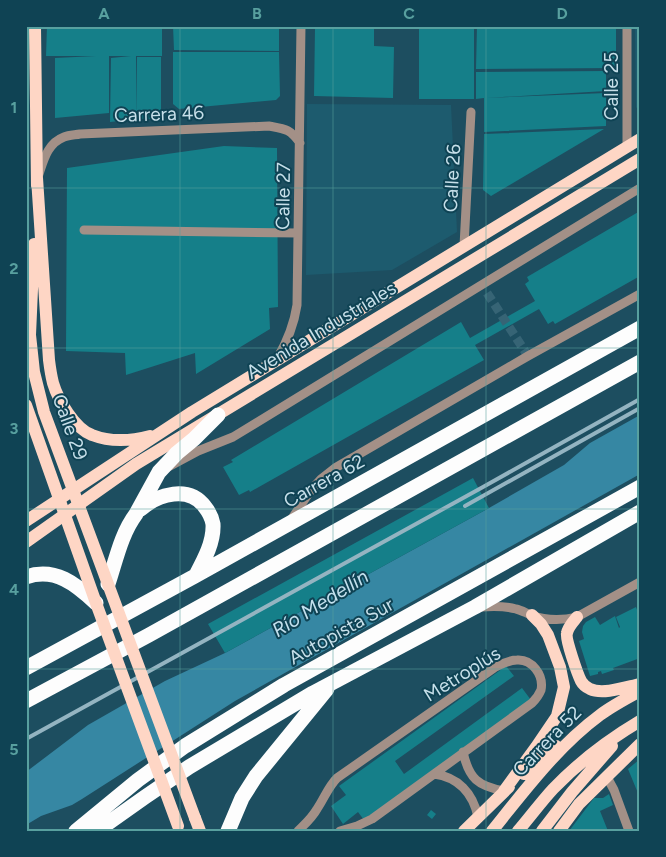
<svg xmlns="http://www.w3.org/2000/svg" width="666" height="857" font-family="Figtree,sans-serif">
  <style>
    .built { fill: #1d5b6e }
    .water { fill: #3687a3 }
    .building { fill: #157f89 }
    .lines { fill: none; stroke-linecap: round; stroke-linejoin: round }
    .minor-tunnel { stroke: #366475; stroke-width: 9; stroke-dasharray: 9 4.5; stroke-linecap: butt }
    .minor { stroke: #a39087; stroke-width: 9 }
    .major { stroke: #fed6c5; stroke-width: 12 }
    .highway { stroke: #fdfdfd; stroke-width: 15 }
    .rail { stroke: #94b4c1; stroke-width: 4 }
    .major-bridge { stroke: #fed6c5; stroke-width: 12 }
    .grid { fill: none; stroke: #58a09f; stroke-width: 1; stroke-opacity: 0.55 }
    .labels { text-anchor: middle; dominant-baseline: central; stroke-width: 4; stroke-linejoin: round; paint-order: stroke }
    .street-label { font-size: 19px; fill: #c6dfe9; stroke: #0f4354 }
    .water-label { font-size: 20px; font-style: italic; fill: #c4e1ee; stroke: #0f4354 }
    .neatline { fill: none; stroke: #58a09f; stroke-width: 2 }
    .grid-label { font-size: 16px; text-anchor: middle; font-weight: bold; fill: #58a09f }
  </style>
  <rect width="100%" height="100%" fill="#1d4e60"/>
  <path class="built" d="M635 26H640V106L636 108Z
    M307 104 451 105 457 232 392 270 306 275Z"/>
  <path class="water" d="M640 415V474L235 701 82 799 72 805 41 816 26 825V772L88 725 165 681 225 653 489 508 564 465 590 443Z"/>
  <path class="building" d="M47 26H162V56H136L137 119 110 122 111 58 131 56H109V113L55 118V58L96 56H46Z
    M173 26H279V51L174 50Z
    M419 26H474V99H419Z
    M477 26H616V68L476 69Z
    M315 28 374 29V46L394 47 393 98 314 96Z
    M173 52H279L280 96 276 100 179 109 173 104Z
    M137 57H161V119H137Z
    M606 71V91L486 98 606 93V126L484 132V98L476 99V72Z
    M604 129 491 196 483 190 484 134Z
    M224 146 277 148 278 307 269 308 270 329 196 374 195 353 126 375 125 353 66 351 67 168Z
    M640 211V276L555 324 553 321 548 324 539 309 475 345 484 360 250 492 249 490 239 495 223 467 233 462 231 460 461 322 470 338 535 301 525 284 529 281 527 277Z
    M473 478 489 508 225 653 208 624Z
    M636 607 640 618V658L613 668 614 670 602 674 601 671 598 672V674L590 676 579 641 584 639 582 632 583 626 586 622 595 617 600 625 615 616 619 628 620 627 616 617Z
    M506 666 514 676 395 761 404 774 522 688 531 700 364 820 358 812 343 824 331 806 346 795 339 786Z
    M640 759V798L628 769Z
    M609 794 613 805 600 811 608 831H569L594 798H603Z
    M431 810 436 814 432 819 427 815Z"/>
  <g class="lines">
    <path class="minor-tunnel" d="M487 293 528 356"/>
    <path class="minor" d="M627 26V146
      M39 174C44 159 48 143 64 137 69 135 75 135 80 134L269 126C286 129 290 129 300 143
      M84 230 298 233
      M464 246 471 112
      M277 359C287 342 294 325 297 305L301 26
      M170 466 198 451 233 437 640 188
      M291 520 311 490 321 479 335 468 528 356 640 294
      M481 607C493 606 505 606 516 609 521 610 526 613 531 615 547 621 561 621 577 617L640 582
      M463 752C469 779 478 786 504 791
      M434 774C458 777 473 793 478 817
      M609 774 607 777 614 790 629 831
      M298 831C305 824 312 818 317 809 324 799 328 787 337 778L494 668C502 664 508 660 517 660 532 659 544 675 541 690 539 695 536 699 532 703L372 819 357 826 340 831"/>
    <path class="major" d="M35 26 37 186
      M37 178 49 360C50 368 51 375 53 383 58 400 75 429 92 435 110 442 131 441 150 436
      M30 335 34 244
      M26 521 192 412 640 139
      M26 542 136 464 640 159
      M577 617C573 622 568 627 567 633 565 639 578 675 581 681 583 685 586 687 590 689 603 695 626 687 640 684
      M524 774 556 746
      M504 791 536 747 557 716 564 687 560 667 548 635 541 624 532 615
      M195 818 200 831
      M464 831 509 787
      M492 831C525 790 558 746 600 715 612 706 627 698 640 691
      M518 831C530 817 541 802 553 789 579 762 608 740 640 721
      M542 831 572 792 612 746
      M559 831 579 804 640 744"/>
    <path class="highway" d="M141 509C158 494 189 485 205 507 209 512 212 518 213 524 214 542 204 560 196 575
      M26 577C55 567 76 584 96 603
      M108 584C116 560 121 534 136 514L159 472 177 453 194 439 218 415
      M26 668 195 576 640 328
      M26 701 149 635 640 362
      M76 831 138 780 185 746 284 685 640 487
      M97 831 145 797 189 767 313 693 475 607 640 512
      M228 831 242 798 256 776 327 689"/>
    <path class="rail" d="M465 506 640 408
      M26 739 483 487 640 399"/>
    <path class="major-bridge" d="M30 335 34 372 44 412 195 818
      M26 405 96 603 178 826"/>
  </g>
  <path class="grid" d="M180 26V831M333 26V831M486 26V831M26 188H640M26 348H640M26 509H640M26 669H640"/>
  <g class="labels">
    <g class="street-label">
      <text transform="translate(611 86) rotate(-90)">Calle 25</text>
      <text transform="translate(159 114) rotate(-2)">Carrera 46</text>
      <text transform="translate(452 178) rotate(-87)">Calle 26</text>
      <text transform="translate(283 196) rotate(-89)">Calle 27</text>
      <text transform="translate(321 330) rotate(-31)">Avenida Industriales</text>
      <text transform="translate(70 427) rotate(70)">Calle 29</text>
      <text transform="translate(324 481) rotate(-29)">Carrera 62</text>
      <text transform="translate(341 631) rotate(-29)">Autopista Sur</text>
      <text transform="translate(462 674) rotate(-32)">Metroplús</text>
      <text transform="translate(547 741) rotate(-46)">Carrera 52</text>
    </g>
    <g class="water-label">
      <text transform="translate(320 603) rotate(-32)">Río Medellín</text>
    </g>
  </g>
  <rect width="666" height="857" fill="none" stroke="#0f4354" stroke-width="55"/>
  <rect x="28" y="28" width="610" height="802" class="neatline"/>
  <g class="grid-label">
    <text x="104" y="19">A</text>
    <text x="257" y="19">B</text>
    <text x="409" y="19">C</text>
    <text x="562" y="19">D</text>
    <text x="14" y="113">1</text>
    <text x="14" y="274">2</text>
    <text x="14" y="434">3</text>
    <text x="14" y="595">4</text>
    <text x="14" y="755">5</text>
  </g>
</svg>
